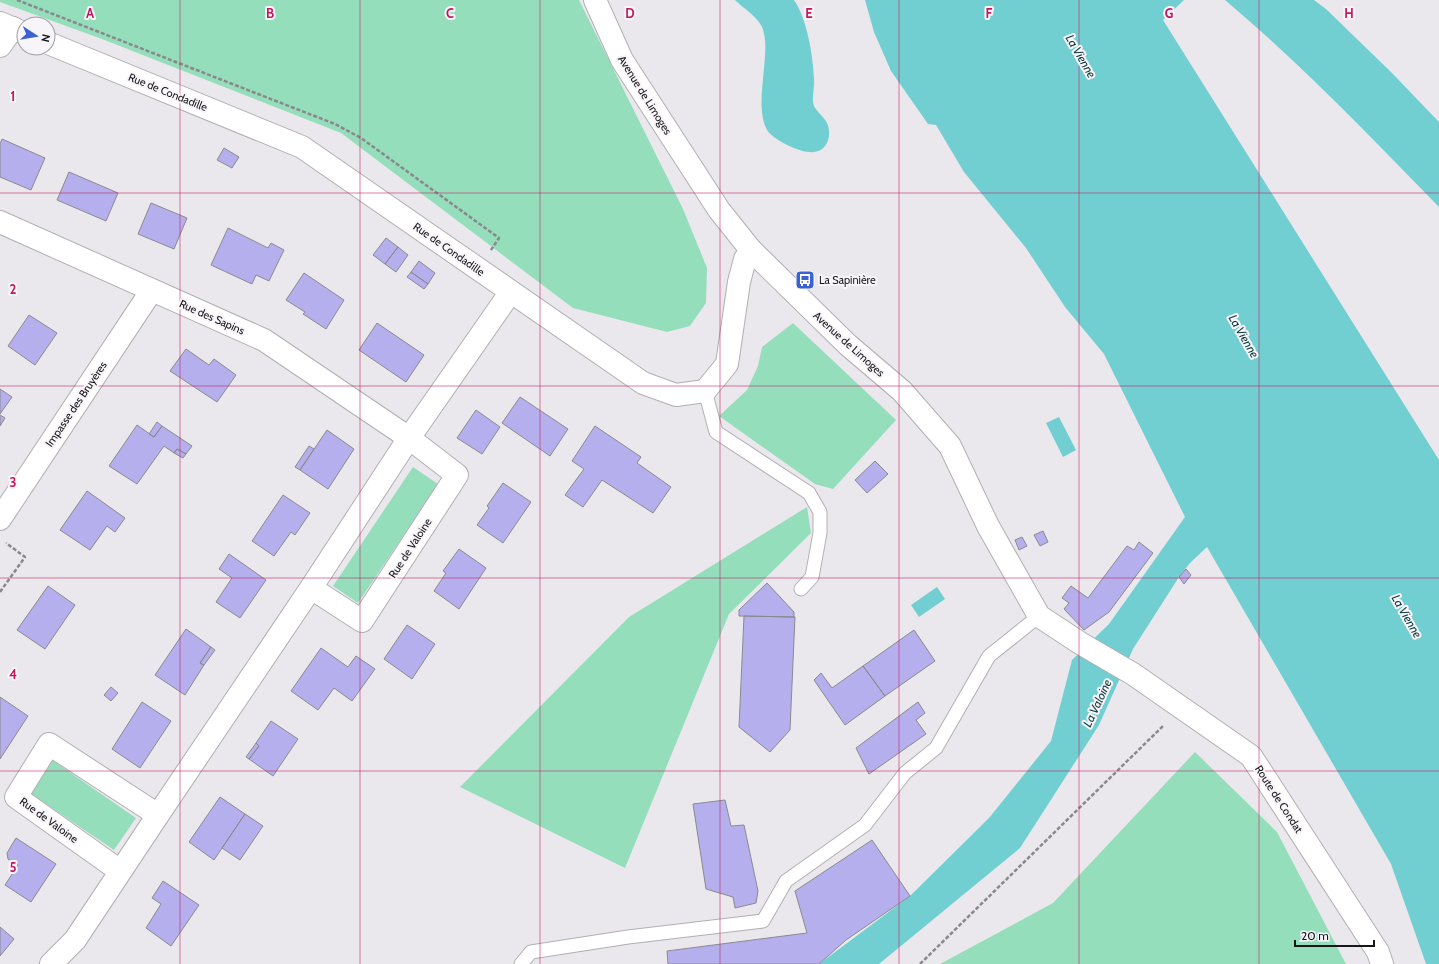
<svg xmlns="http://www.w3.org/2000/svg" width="1439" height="964" font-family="Cabin,sans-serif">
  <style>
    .green { fill: #95debc }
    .water { fill: #72cfd1 }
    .building { fill: #b6afee; stroke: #8a8a8e }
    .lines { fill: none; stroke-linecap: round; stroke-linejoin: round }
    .service-casing { stroke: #b1afb3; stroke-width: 15 }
    .minor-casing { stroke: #b1afb3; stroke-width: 24 }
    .tertiary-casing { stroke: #b1afb3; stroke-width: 24 }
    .secondary-casing { stroke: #b1afb3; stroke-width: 24 }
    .path { stroke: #8a888c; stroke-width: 2.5; stroke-dasharray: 4 2; stroke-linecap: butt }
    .service { stroke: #fff; stroke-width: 13 }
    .minor { stroke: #fff; stroke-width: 22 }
    .tertiary { stroke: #fff; stroke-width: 22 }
    .secondary { stroke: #fff; stroke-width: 22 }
    .grid { fill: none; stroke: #c2185b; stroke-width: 1; stroke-opacity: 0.55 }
    .labels { text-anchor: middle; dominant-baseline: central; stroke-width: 4; stroke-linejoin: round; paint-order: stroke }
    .street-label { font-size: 11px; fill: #171618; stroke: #f8f5fa }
    .poi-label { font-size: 11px; fill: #171618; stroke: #f8f5fa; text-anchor: start }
    .water-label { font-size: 12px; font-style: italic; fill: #093738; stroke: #f8f5fa }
    .grid-label { font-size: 13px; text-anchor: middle; font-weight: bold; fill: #c2185b; stroke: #f8f5fa; stroke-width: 4; stroke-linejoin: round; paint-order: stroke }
  </style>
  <rect width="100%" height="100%" fill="#ebe8ed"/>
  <path class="green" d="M0 0H579L683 209 707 268 706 303 690 326 667 332 573 308 341 133 102 39 0 2Z
    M793 323 896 420 833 489 815 484 719 416 747 390 758 366 762 347Z
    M413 467 438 484 358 603 333 586Z
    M807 507 811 533 729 614 625 868 460 787 629 617Z
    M1195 752 1277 832 1346 964H940L1053 903Z
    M52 760 136 818 114 850 30 793Z"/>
  <path class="water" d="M735 0H794C807 19 813 55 814 79 815 87 811 99 814 106 817 112 824 117 827 123 833 137 826 154 809 152 799 152 772 139 767 130 752 103 774 48 761 25 755 15 743 8 735 0Z
    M865 0H1184L1163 20 1439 460V964H1426L1391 864 1207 547 1190 563 1179 577 1133 649 1099 725 1020 848 879 964H819L910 896 989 818 1051 741 1072 660 1109 624 1185 517 1104 354 1065 307 1026 248 964 172 936 125 928 124 891 71 874 32Z
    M1225 0H1314L1326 9 1391 72 1439 122V207C1370 136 1301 64 1225 0Z
    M1059 417 1076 450 1063 457 1046 423Z
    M937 587 945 599 919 617 911 605Z"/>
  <path class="building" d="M2 139 45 158 31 190 0 177V144Z
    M224 148 239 157 232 168 217 160Z
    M69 172 118 193 106 221 57 200Z
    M151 203 187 218 174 249 138 234Z
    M228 228 268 248 271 243 284 250 269 281 256 275 252 284 211 265Z
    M386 238 398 247 385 264 373 255Z
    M398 247 408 255 396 272 385 264Z
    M419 261 435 273 428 284 411 272Z
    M411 272 428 284 424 289 407 277Z
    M304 273 344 300 326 329 303 314 305 312 286 300Z
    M29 315 57 333 35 365 8 346Z
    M377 323 424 355 406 382 359 350Z
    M186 349 209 365 214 359 236 375 217 402 170 371Z
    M0 389 12 397 0 414Z
    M520 397 568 429 550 456 502 423Z
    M476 410 500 427 482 454 457 438Z
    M0 415 5 418 0 426Z
    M157 422 162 426 154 437 149 434Z
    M137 425 154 437 162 426 192 446 186 454 177 449 174 453 164 446 137 484 109 466Z
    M595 426 641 457 637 463 671 487 653 513 602 480 583 507 565 495 584 469 572 461Z
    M327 430 354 449 328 489 300 470Z
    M309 446 314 449 300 470 295 467Z
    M177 449 186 454 183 458 174 453Z
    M875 461 888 474 867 493 855 480Z
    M503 483 531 502 503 543 477 525 489 508 487 506Z
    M87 491 125 518 115 532 107 526 90 550 60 530Z
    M283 495 310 513 295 535 291 532 274 556 252 541Z
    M1043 531 1048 542 1040 546 1034 535Z
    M1022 537 1027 546 1019 550 1015 540Z
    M1139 542 1153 553 1109 612 1084 630 1064 609 1069 603 1062 598 1071 586 1088 598 1127 546 1134 550Z
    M459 549 486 568 459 609 434 591 446 573 443 571Z
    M229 554 266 580 240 618 216 602 232 578 219 569Z
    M1186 569 1191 575 1184 584 1179 577Z
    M767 583 794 612V617L739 616V610Z
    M48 586 75 605 45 649 17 630Z
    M744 616 795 617 790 730 770 752 739 727Z
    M407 625 435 644 412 679 384 659Z
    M186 629 211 647 200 663 204 665 185 695 155 675Z
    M914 630 935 661 885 696 863 666Z
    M211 647 215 650 204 665 200 663Z
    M321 648 348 667 356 656 375 669 352 701 334 688 318 710 291 691Z
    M863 666 885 696 845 725 814 680 821 673 832 688Z
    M111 687 118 693 111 701 104 695Z
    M0 697 28 716 0 759Z
    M142 702 171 721 140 768 112 749Z
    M918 702 925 713 916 720 926 734 869 774 856 748Z
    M271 721 298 739 273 776 249 759 259 746 256 743Z
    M256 743 259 746 249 759 246 757Z
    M220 797 245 814 214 860 189 842Z
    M725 800 731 826 744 825 758 891 756 903 735 908 733 897 706 889 693 804Z
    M245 814 263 826 240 860 222 848Z
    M16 838 56 864 31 902 5 885 18 865 8 859 7 853Z
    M872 840 910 896 846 940 819 964H668L667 951 807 933 795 891Z
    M163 881 199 905 171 946 146 928 161 904 152 898Z
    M0 927 14 939 0 956Z"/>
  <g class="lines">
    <defs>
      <path id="service" d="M705 391 716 432 809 493 820 512V533L812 577 801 589
        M521 964 531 952 628 937 763 921 786 881 865 825 905 773 936 748 989 656 1039 616"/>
      <path id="minor" d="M0 46 13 28
        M0 222 264 340 409 438 457 475 362 621 311 588
        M0 519 152 290
        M120 871 16 797 49 744 158 815
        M51 964 75 940 158 815 311 588 409 438 510 293"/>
      <path id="tertiary" d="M0 23 24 33
        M48 43 302 147 643 383 676 395 705 391 727 364 739 282 745 259 751 250"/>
      <path id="secondary" d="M595 0 622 60 719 210 751 250 848 345 902 391 950 446 988 526 1039 616 1080 643 1133 674 1251 756 1378 952 1382 964"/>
    </defs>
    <use href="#service" class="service-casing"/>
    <use href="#minor" class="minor-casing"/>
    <use href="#tertiary" class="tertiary-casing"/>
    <use href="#secondary" class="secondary-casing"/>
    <path class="path" d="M17 0 335 124 361 138 499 238 491 250
      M0 592 25 557 6 543
      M920 964 1164 725"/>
    <use href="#service" class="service"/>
    <use href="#minor" class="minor"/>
    <use href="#tertiary" class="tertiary"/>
    <use href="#secondary" class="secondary"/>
  </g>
  <path class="grid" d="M180 0V964M360 0V964M540 0V964M720 0V964M899 0V964M1079 0V964M1259 0V964M0 193H1439M0 386H1439M0 578H1439M0 771H1439"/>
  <defs>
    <symbol id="bus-square" viewBox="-11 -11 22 22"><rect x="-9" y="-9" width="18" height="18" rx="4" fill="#3962d2" stroke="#f8f5fa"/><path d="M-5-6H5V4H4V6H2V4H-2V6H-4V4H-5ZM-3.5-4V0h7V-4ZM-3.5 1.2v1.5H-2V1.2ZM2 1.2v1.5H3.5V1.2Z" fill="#fff"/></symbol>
  </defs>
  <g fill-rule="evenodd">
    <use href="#bus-square" x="794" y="269" width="22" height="22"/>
  </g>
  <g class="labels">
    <g class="street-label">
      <text transform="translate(168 92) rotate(22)">Rue de Condadille</text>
      <text transform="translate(645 95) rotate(58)">Avenue de Limoges</text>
      <text transform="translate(449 249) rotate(35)">Rue de Condadille</text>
      <text transform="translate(212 317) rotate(24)">Rue des Sapins</text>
      <text transform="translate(849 344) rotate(42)">Avenue de Limoges</text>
      <text transform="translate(76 404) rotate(-56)">Impasse des Bruyères</text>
      <text transform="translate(410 548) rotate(-57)">Rue de Valoine</text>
      <text transform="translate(1279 799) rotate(57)">Route de Condat</text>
      <text transform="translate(49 820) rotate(36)">Rue de Valoine</text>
    </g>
    <g class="poi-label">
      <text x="819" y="280">La Sapinière</text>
    </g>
    <g class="water-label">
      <text transform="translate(1081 56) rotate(60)">La Vienne</text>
      <text transform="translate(1244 336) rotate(60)">La Vienne</text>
      <text transform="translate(1407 616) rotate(60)">La Vienne</text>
      <text transform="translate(1097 703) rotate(-65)">La Valoine</text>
    </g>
  </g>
  <g class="grid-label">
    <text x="90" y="18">A</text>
    <text x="270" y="18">B</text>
    <text x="450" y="18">C</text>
    <text x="630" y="18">D</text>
    <text x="809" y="18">E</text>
    <text x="989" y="18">F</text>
    <text x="1169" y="18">G</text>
    <text x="1349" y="18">H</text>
    <text x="13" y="101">1</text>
    <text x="13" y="294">2</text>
    <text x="13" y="487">3</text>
    <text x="13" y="679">4</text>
    <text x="13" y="872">5</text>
  </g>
  <g transform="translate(36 36) rotate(102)"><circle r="19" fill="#f8f5fa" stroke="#9e9ca0"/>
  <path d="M0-3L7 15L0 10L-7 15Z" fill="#3962d2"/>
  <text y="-6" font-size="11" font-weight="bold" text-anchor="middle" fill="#171618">N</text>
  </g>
  <path d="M1295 940v6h79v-6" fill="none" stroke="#171618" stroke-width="2"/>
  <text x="1301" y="940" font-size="12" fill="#171618" stroke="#f8f5fa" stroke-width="3" paint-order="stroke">20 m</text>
</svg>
